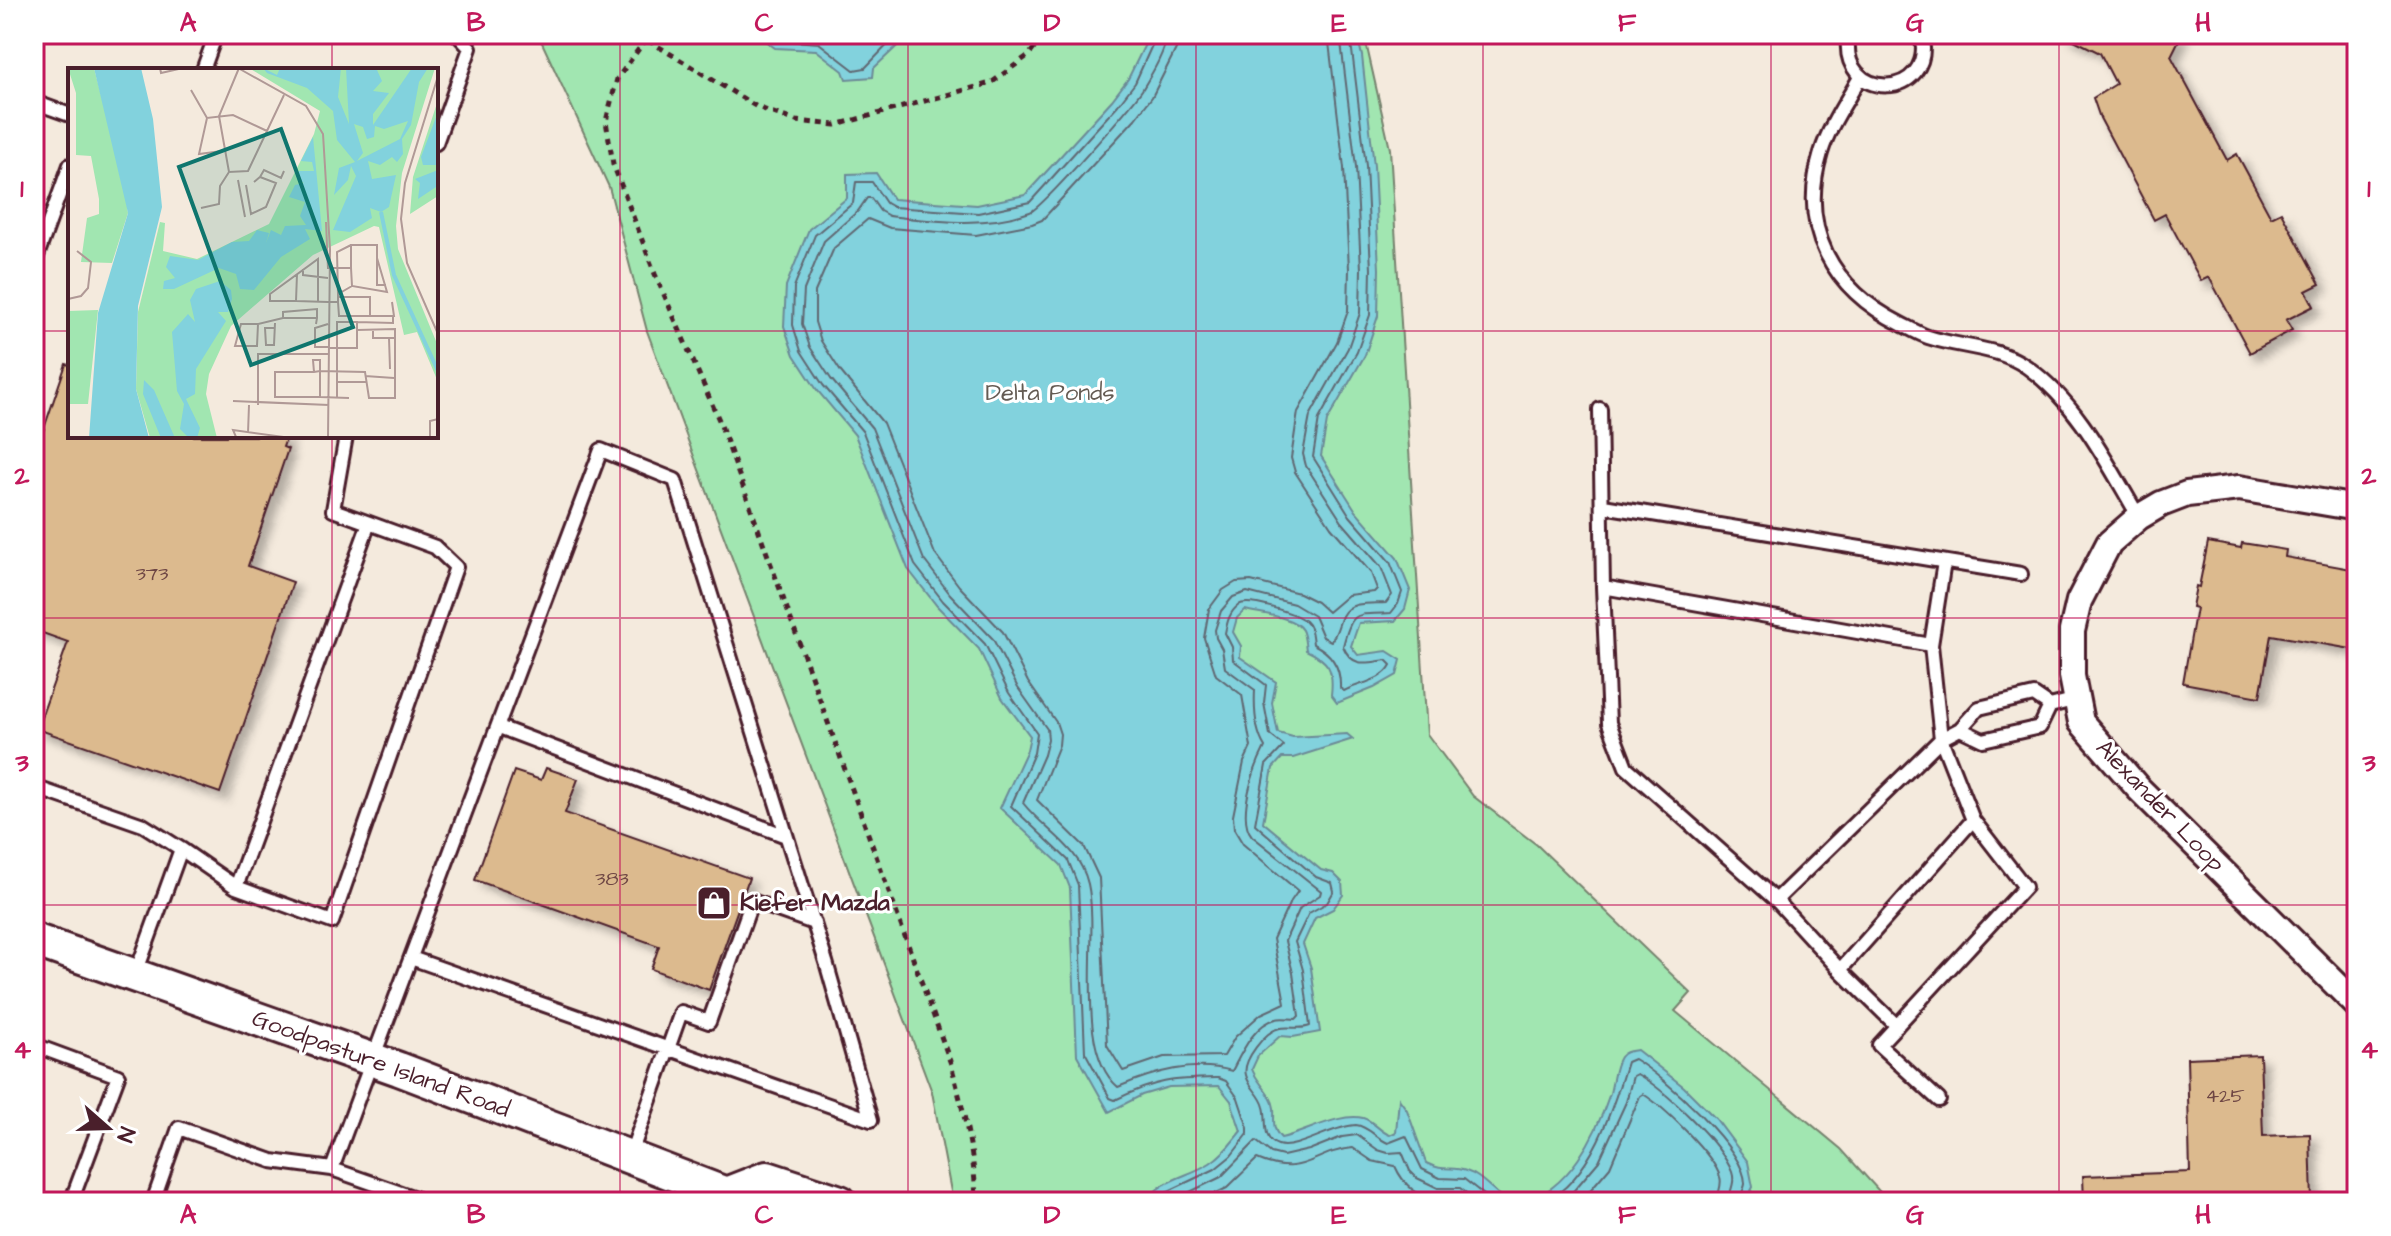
<svg xmlns="http://www.w3.org/2000/svg" width="2391" height="1236" font-family="'Architects Daughter',sans-serif">
  <style>
    .green { fill: #a1e6b1; stroke: #76826e; stroke-width: 2 }
    .water { fill: #82d2dd; stroke: #6c8a96; stroke-width: 2 }
    .lines { fill: none; stroke-linecap: round; stroke-linejoin: round }
    .shore { stroke: #606772; stroke-width: 2 }
    .building { fill: #dcba8e; stroke: #4a1f2b; stroke-width: 2; filter: url(#shadow) }
    .service-casing { stroke: #4a1f2b; stroke-width: 18 }
    .minor-casing { stroke: #4a1f2b; stroke-width: 30 }
    .secondary-casing { stroke: #4a1f2b; stroke-width: 38 }
    .path { stroke: #4a1f2b; stroke-width: 5; stroke-dasharray: 6 6; stroke-linecap: butt }
    .service { stroke: #fff; stroke-width: 12 }
    .minor { stroke: #fff; stroke-width: 24 }
    .secondary { stroke: #fff; stroke-width: 32 }
    .grid { fill: none; stroke: #c2185b; stroke-width: 2; stroke-opacity: 0.55 }
    .labels { text-anchor: middle; dominant-baseline: central; stroke-width: 6; stroke-linejoin: round; paint-order: stroke }
    .number-label { font-size: 20px; fill: #6e4644 }
    .park-label { font-size: 24px; fill: #645b53; stroke: #fff }
    .street-label { font-size: 24px; fill: #4a1f2b; stroke: #fff }
    .poi-label { font-size: 24px; font-weight: bold; fill: #4a1f2b; stroke: #fff; text-anchor: start }
    .inset-river { fill: none; stroke: #82d2dd; stroke-width: 4 }
    .inset-road { fill: none; stroke: #b09996; stroke-width: 2 }
    .view { fill: #0f766e; fill-opacity: 0.15; stroke: #0f766e; stroke-width: 4 }
    .inset-edge { fill: none; stroke: #4a1f2b; stroke-width: 4 }
    .neatline { fill: none; stroke: #c2185b; stroke-width: 3 }
    .grid-label { font-size: 26px; text-anchor: middle; font-weight: bold; fill: #c2185b }
  </style>
  <defs>
    <filter id="shadow"><feDropShadow dx="7" dy="7" stdDeviation="4" flood-color="#0004"/></filter>
  </defs>
  <rect width="100%" height="100%" fill="#f4eadd"/>
  <filter id="ink" filterUnits="userSpaceOnUse"><feTurbulence type="fractalNoise" baseFrequency=".0125" numOctaves="2"/><feDisplacementMap in="SourceGraphic" scale="16" xChannelSelector="R" yChannelSelector="G"/><feConvolveMatrix kernelMatrix="1 2 1 2 8 2 1 2 1" color-interpolation-filters="sRGB"/></filter>
  <g filter="url(#ink)">
    <path class="green" d="M538 34H1364L1390 149 1427 734 1473 796 1537 845 1691 993 1675 1011 1841 1149 1889 1202H953L932 1092 647 331 609 187Z"/>
    <path class="water" d="M756 34H910L874 68 873 77 846 79 843 71 816 50 775 48Z
      M1150 34H1357L1362 56 1374 166 1379 269 1378 316 1365 355 1327 421 1321 456 1356 511 1397 558 1410 590 1405 609 1395 621 1359 623 1351 646 1358 655 1387 651 1401 660 1397 675 1374 688 1337 703 1331 695C1334 669 1329 661 1306 650 1305 644 1305 636 1302 630 1294 616 1260 614 1245 610L1237 618 1233 632 1241 646 1240 657 1276 682 1272 703 1278 733 1293 737 1347 734 1353 739 1293 758H1282L1273 768 1263 822 1321 870 1333 873 1342 882 1343 895 1333 909 1315 918 1303 944 1311 968 1320 1032 1293 1037 1280 1036 1258 1056 1252 1069C1257 1083 1272 1093 1274 1108 1275 1120 1271 1128 1281 1138 1304 1133 1341 1112 1363 1118 1374 1121 1380 1132 1390 1135L1396 1132 1399 1099 1407 1110 1426 1163C1444 1172 1451 1166 1466 1171 1483 1176 1494 1194 1510 1202H1146C1160 1179 1188 1177 1210 1163 1223 1155 1232 1142 1241 1131L1231 1101 1219 1086 1169 1087 1142 1095 1109 1112 1077 1055 1070 888 1061 865 1000 808 1027 750 1030 736 1002 698 979 649 937 606 908 569 855 435 817 390 794 355 784 326 786 286 809 229 847 198V174L876 173 893 199 977 205 1025 195 1112 100 1128 79Z
      M1637 1050 1684 1087 1716 1119 1748 1162 1753 1187 1745 1202H1523C1569 1190 1596 1135 1610 1093 1613 1082 1614 1066 1620 1057 1624 1051 1631 1051 1637 1050Z"/>
    <g class="lines">
      <path class="shore" d="M769 34 779 40 819 43 854 70 865 68 898 34
        M1167 34C1166 51 1151 75 1142 90 1132 105 1042 208 1030 212 986 228 935 221 889 216L880 211 871 198H867L858 211 824 241 804 290 802 324 810 347 831 379 872 428 924 560 950 594 993 639 1018 688 1047 729 1048 739 1044 755 1023 803C1045 831 1079 846 1088 884 1100 938 1073 1049 1118 1087 1154 1072 1193 1060 1232 1071 1241 1054 1254 1024 1276 1019 1282 1017 1289 1019 1296 1019L1299 1016 1293 973 1285 941 1300 908 1320 895 1321 891 1252 836C1236 817 1255 766 1265 747 1255 731 1254 709 1255 690L1225 668 1222 649 1216 638 1215 630 1221 611 1233 597 1247 592 1294 604 1314 616 1323 637 1331 641C1337 634 1338 625 1342 616 1350 600 1371 604 1386 603L1392 595 1381 567 1342 522 1306 466 1303 454 1310 416 1348 348 1360 313 1361 269 1356 167 1340 34
        M1179 34 1176 49 1152 97 1135 119 1042 220 1032 224 976 235 890 228 868 219 834 248 815 292V322L821 341 841 372 883 423 935 554 959 586 1003 632 1028 682 1056 722 1060 734 1059 745 1037 800 1084 846 1099 878 1107 1045 1123 1071 1164 1057 1224 1056 1235 1037 1261 1014 1285 1003 1273 939 1289 904 1298 891 1243 844 1234 829 1233 816 1244 762 1251 747 1242 695 1216 675 1204 638 1209 609 1223 590 1236 582 1251 581 1299 593 1317 602 1328 612 1348 595 1374 592 1377 589 1371 573 1331 527 1295 472 1291 458 1298 412 1337 342 1348 311 1349 269 1344 168 1328 34
        M1350 34 1366 166 1371 269 1370 315 1357 352 1319 419 1313 457 1350 516 1390 562 1402 592 1398 604 1391 613C1356 616 1353 607 1343 646 1352 668 1366 663 1386 660L1391 665C1383 681 1359 683 1344 691L1340 688C1341 667 1332 653 1313 644 1312 636 1312 627 1305 621 1296 613 1247 598 1239 605 1229 612 1227 623 1225 633L1232 647 1233 660 1266 685 1264 703 1270 735 1284 746 1266 765 1255 824 1316 877 1332 883 1334 891 1327 903 1309 913 1295 942 1303 970 1310 1026C1300 1030 1291 1026 1280 1028 1265 1031 1242 1061 1246 1075 1249 1088 1261 1094 1264 1107 1268 1119 1261 1140 1278 1145 1295 1151 1334 1125 1356 1125 1368 1126 1377 1139 1388 1143L1406 1136 1422 1169 1440 1178 1464 1179 1493 1202
        M1155 1202 1160 1195 1215 1169 1231 1156 1248 1134V1128L1238 1098 1226 1081 1218 1078C1173 1079 1157 1079 1115 1100L1110 1098 1085 1052 1078 885 1068 860 1011 806 1034 753 1037 733 1009 693 985 644 943 601 915 565 863 432 823 385 801 351 793 325 794 287 815 235 853 203 856 182H872L886 203 893 207 978 213 1030 202 1118 105 1135 83 1157 34
        M1169 1202 1221 1177 1256 1141 1271 1153 1283 1156 1309 1150 1342 1137 1357 1135 1378 1150 1388 1153 1402 1152 1410 1171 1417 1178 1438 1188H1460L1478 1202
        M1197 1202 1227 1188 1257 1159C1305 1179 1311 1152 1353 1148L1372 1161 1395 1166C1403 1184 1418 1199 1440 1200 1448 1201 1452 1199 1460 1202
        M1544 1202C1591 1180 1613 1108 1627 1062L1634 1059C1662 1075 1746 1150 1745 1184 1744 1190 1740 1196 1739 1202
        M1564 1202 1599 1161 1626 1102 1633 1076 1637 1074C1664 1089 1721 1143 1732 1172 1736 1184 1729 1190 1729 1202
        M1580 1202 1610 1167 1640 1096 1643 1094C1663 1106 1714 1155 1720 1177 1723 1185 1717 1194 1717 1202"/>
    </g>
    <path class="building" d="M2062 34H2182L2171 56 2227 160 2237 154 2271 217 2281 212 2320 284 2306 291 2314 306 2286 320 2292 330 2250 353 2209 277 2201 281 2165 214 2154 220 2100 118 2093 98 2116 84 2100 53Z
      M66 364 70 365V436H287L283 447 288 449 248 566 293 582 220 793 37 729 68 642 34 630V458Z
      M2208 542 2241 548 2242 543 2286 550 2285 557 2357 570V650L2271 635 2260 697 2183 683 2196 608 2192 607 2196 586 2199 587Z
      M546 768 578 779 565 813 749 878 709 990 651 969 659 946 475 880 514 771 541 780Z
      M2260 1055 2263 1136 2310 1134 2312 1202H2084L2083 1176 2190 1172 2187 1058Z"/>
    <g class="lines">
      <defs>
        <path id="service" d="M1849 34C1836 104 1938 101 1921 34
          M203 70 216 34
          M1860 77C1847 101 1829 126 1821 153 1798 229 1832 289 1901 324 1909 328 1919 334 1928 337 1961 348 1997 346 2027 367 2079 404 2107 463 2139 517
          M34 102 70 115
          M436 143 470 48 457 34
          M34 264 70 165
          M1600 409 1603 587
          M346 436 333 510 369 523
          M1603 506 2021 574
          M1944 562 1931 645 1941 739 1960 729 1979 708 2034 695 2050 706
          M499 727 786 836
          M1960 729 1983 740 2040 727 2050 706 2077 699
          M34 787 143 825 181 849 136 973
          M181 849 236 887 332 922 456 567 435 547 369 523 236 887
          M1776 900 1941 739 1973 820 1840 970 1776 900 1626 767 1609 723 1603 587 1931 645
          M411 958 871 1120 826 962 675 480 601 450C513 691 420 929 332 1169L415 1198
          M1840 970 1897 1026
          M34 1045 118 1076 71 1202
          M1939 1100 1879 1045 2025 887 1973 820
          M630 1156 681 1012 709 1022 752 901 814 923
          M153 1202 179 1128 272 1161 332 1169"/>
        <path id="minor" d="M2357 508 2239 488 2187 494 2161 504 2139 517 2109 543 2079 601 2072 631V676L2081 722 2138 788 2357 1005"/>
        <path id="secondary" d="M34 940 399 1069 726 1194 731 1202
          M726 1194 767 1178 840 1202"/>
      </defs>
      <use href="#service" class="service-casing"/>
      <use href="#minor" class="minor-casing"/>
      <use href="#secondary" class="secondary-casing"/>
      <path class="path" d="M638 34 757 107 796 121 836 125 991 83 1029 55 1045 34
        M646 39 617 79 606 121 613 164 655 274 719 420 951 1064C963 1110 975 1154 976 1202"/>
      <use href="#service" class="service"/>
      <use href="#minor" class="minor"/>
      <use href="#secondary" class="secondary"/>
    </g>
  </g>
  <path class="grid" d="M332 34V70M620 34V1202M908 34V1202M1196 34V1202M1483 34V1202M1771 34V1202M2059 34V1202M34 331H70M436 331H2357M332 436V1202M34 618H2357M34 905H2357"/>
  <defs>
    <symbol id="shop-square" viewBox="-11 -11 22 22"><rect x="-9" y="-9" width="18" height="18" rx="4" fill="#4a1f2b" stroke="#fff"/><path d="M-5-2.5h2.3a2.7 3.5 0 0 1 5.4 0H5L5.5 6h-11ZM-1.5-2.5h3a1.5 2.3 0 0 0-3 0Z" fill="#fff"/></symbol>
  </defs>
  <g fill-rule="evenodd">
    <use href="#shop-square" x="694" y="883" width="40" height="40"/>
  </g>
  <g class="labels">
    <g class="number-label">
      <text x="152" y="574">373</text>
      <text x="612" y="879">383</text>
      <text x="2225" y="1096">425</text>
    </g>
    <g class="park-label">
      <text x="1050" y="393">Delta Ponds</text>
    </g>
    <g class="street-label">
      <text transform="translate(2160 806) rotate(46)">Alexander Loop</text>
      <text transform="translate(381 1064) rotate(20)">Goodpasture Island Road</text>
    </g>
    <g class="poi-label">
      <text x="740" y="903">Kiefer Mazda</text>
    </g>
  </g>
  <g transform="translate(68 68)">
    <rect width="370" height="370" fill="#f4eadd"/>
    <path d="M0 0H26L56 117 60 145 44 195 13 194 19 150 31 146V131L23 88 8 87V25ZM181 0H367L334 105 328 158 330 181 370 278V314L349 264 336 267 311 159 306 158 245 187 163 258 141 306 138 326 149 370H82L68 321 70 244 92 154 97 155 95 183 129 191 201 156 246 66 252 43ZM370 32V128L342 146 345 109ZM30 242 20 336H0V243Z" fill="#a1e6b1"/>
    <path d="M26 0H73L85 51 94 139 70 238 68 321 81 370H21L30 245 60 145ZM195 0 209 7 212 0H273L270 29 281 56 278 0 309 2 314 13 305 23 321 25 305 46V57L344 0H360L351 14 343 57 334 71 335 86 329 94 324 89 312 97 300 93 304 111 328 107 321 139 313 144 302 140 304 150 282 164 265 162 288 108 283 98 280 112 266 127 271 100 287 94 269 72 265 43 239 20 199 5ZM340 53 332 71 289 93 295 85 286 56 295 59 299 71 306 69 307 58 316 61ZM370 44V97H355L353 89ZM245 69 254 163 237 161 242 171 213 189 186 222 172 221 168 206 151 200 106 221H95L96 213 107 210 98 199 102 188 130 192 164 174 181 173 189 162 201 165 198 175 203 162 213 167 217 158 238 157 232 148 237 134 221 129 227 117 236 115 229 111 231 103H246L244 94 233 93ZM370 102 368 119 350 131 352 115 347 111ZM152 213 163 222 164 231 160 244H150L158 253 128 301 127 326 118 331 132 360 129 370H121L112 361 116 336 109 323 104 264 120 246 127 254 122 232 128 221ZM76 312 86 322 107 370H93L75 326Z" fill="#82d2dd" fill-rule="evenodd"/>
    <path class="inset-river" d="M313 144 326 207 370 303"/>
    <path class="inset-road" d="M92 0 93 5 115 0M170 0 238 38 255 66 262 181 260 370M171 0 151 48 161 104 180 103 216 27M370 8 337 115 333 151 339 195 370 266M123 22 139 50 165 47 199 63M139 50 131 86 154 83M192 109 196 102 213 110 216 103M170 112 177 149M178 117 183 146 198 139 208 115 192 109 186 114M133 140 151 136 152 118 161 104M258 154 260 201M283 177 269 184 270 226 284 218M262 200H283L284 218 319 224 309 190M283 200V177H309V217H318M235 201V207L260 210M271 229H302V248M0 231 13 228 20 220 23 194 9 183M228 233 229 206M250 234V191L202 226V233H228L260 234H270V226M270 234 271 248H326L324 234M289 254 325 255V248M190 256H173L167 278H189L190 256 215 250M248 256 249 250V241L215 244V250H249M260 256 247 260V279H260M206 260H197L198 277H206L207 255M305 262V270H327M321 270 322 301M260 280H289V254H269V280M269 280V329M246 304 245 292H252V329H207V304H246L252 303 297 304 301 330H327V261L289 262M297 308 326 310M269 314H299M252 329 281 330M165 333 261 337M190 337V286H260M180 365 181 337M206 370 168 369 165 362 223 370M362 370V353L370 351"/>
    <path class="view" d="M213 61 285 259 183 297 111 99Z"/>
    <rect width="370" height="370" class="inset-edge"/>
  </g>
  <rect width="2391" height="1236" fill="none" stroke="#fff" stroke-width="88"/>
  <g transform="translate(108 1128) rotate(110)" stroke="#ffffff" stroke-width="6" paint-order="stroke">
  <path d="M0-6L14 30L0 20L-14 30Z" fill="#4a1f2b"/>
  <text y="-12" font-size="22" font-weight="bold" text-anchor="middle" fill="#4a1f2b">N</text>
  </g>
  <rect x="44" y="44" width="2303" height="1148" class="neatline"/>
  <g class="grid-label">
    <text x="188" y="31">A</text>
    <text x="476" y="31">B</text>
    <text x="764" y="31">C</text>
    <text x="1052" y="31">D</text>
    <text x="1339" y="31">E</text>
    <text x="1627" y="31">F</text>
    <text x="1915" y="31">G</text>
    <text x="2203" y="31">H</text>
    <text x="22" y="197">1</text>
    <text x="2369" y="197">1</text>
    <text x="22" y="484">2</text>
    <text x="2369" y="484">2</text>
    <text x="22" y="771">3</text>
    <text x="2369" y="771">3</text>
    <text x="22" y="1058">4</text>
    <text x="2369" y="1058">4</text>
    <text x="188" y="1223">A</text>
    <text x="476" y="1223">B</text>
    <text x="764" y="1223">C</text>
    <text x="1052" y="1223">D</text>
    <text x="1339" y="1223">E</text>
    <text x="1627" y="1223">F</text>
    <text x="1915" y="1223">G</text>
    <text x="2203" y="1223">H</text>
  </g>
</svg>
